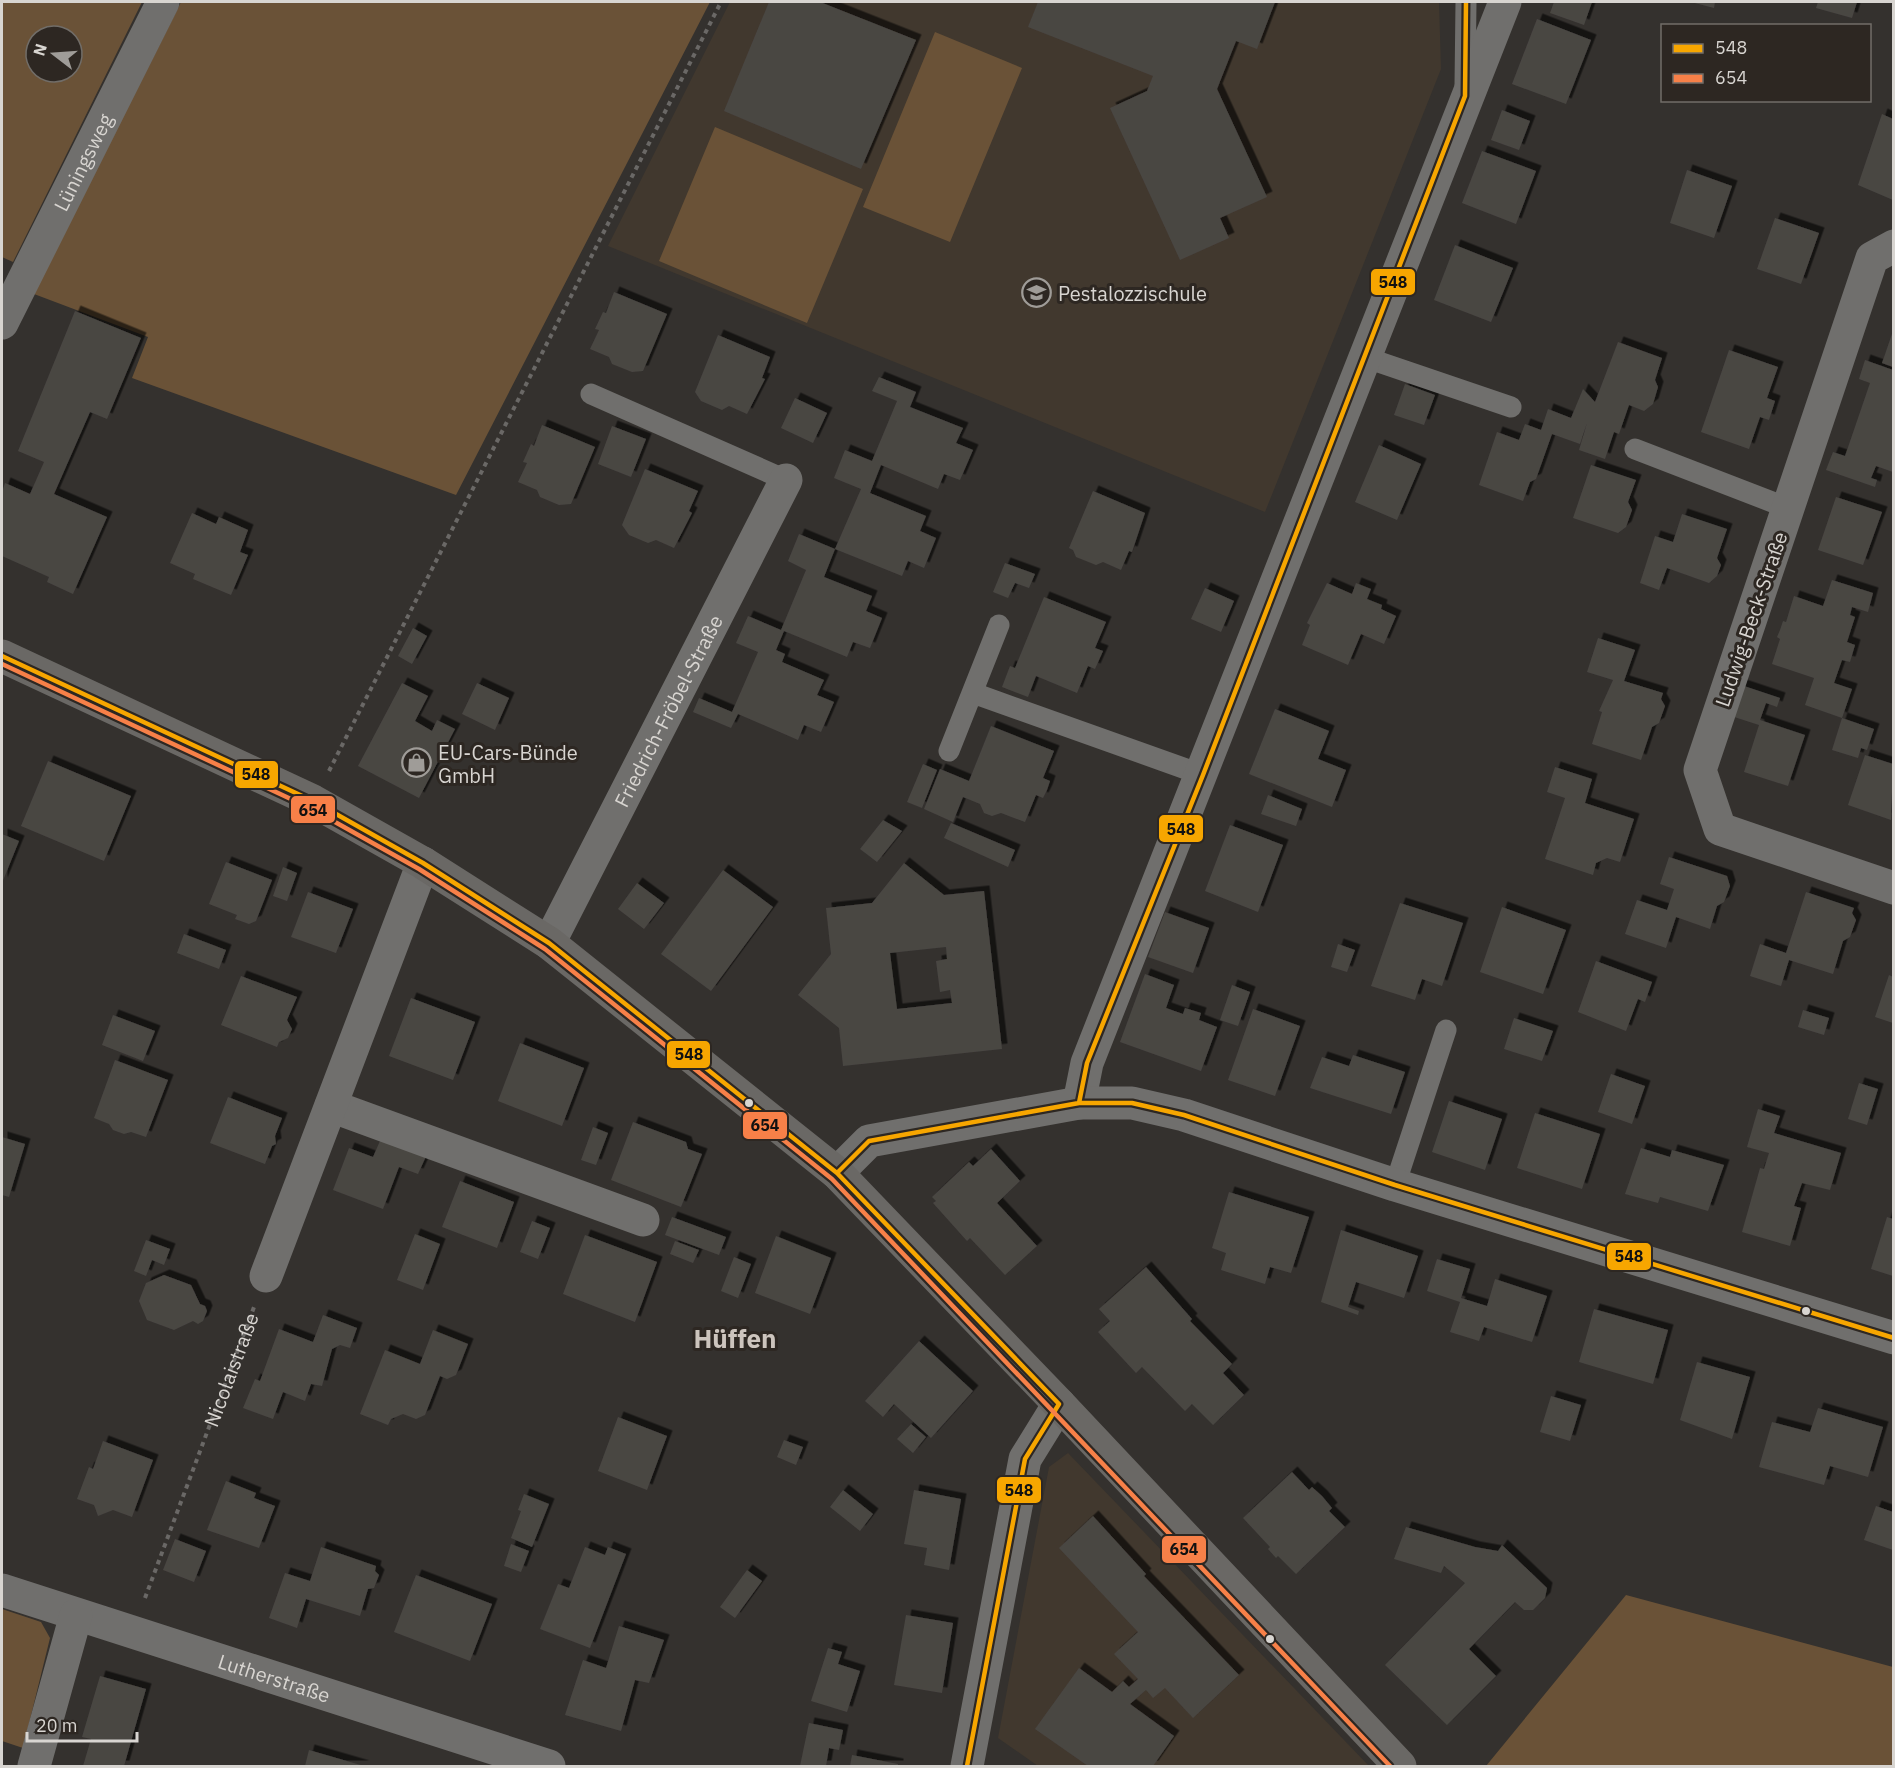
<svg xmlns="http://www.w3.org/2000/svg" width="1895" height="1768" font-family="'IBM Plex Sans',sans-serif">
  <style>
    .built { fill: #41382e }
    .green { fill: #6a5237; fill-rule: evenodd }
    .building { fill: #494643; fill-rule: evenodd; filter: url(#shadow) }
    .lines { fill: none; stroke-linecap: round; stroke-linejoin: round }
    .path { stroke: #6a6866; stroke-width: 4; stroke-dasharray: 4.5 4.5; stroke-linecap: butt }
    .service { stroke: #706f6d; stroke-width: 21 }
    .minor { stroke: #706f6d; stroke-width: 33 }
    .secondary { stroke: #6a6865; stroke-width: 33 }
    .bus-1-casing { stroke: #2d2722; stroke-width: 9 }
    .bus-2-casing { stroke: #2d2722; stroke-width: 9 }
    .bus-1 { stroke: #f7a600; stroke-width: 4.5 }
    .bus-2 { stroke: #f78048; stroke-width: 4.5 }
    .bus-dot { fill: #d8d5d1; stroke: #2d2722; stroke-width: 2 }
    .labels { text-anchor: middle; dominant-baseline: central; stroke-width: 6; stroke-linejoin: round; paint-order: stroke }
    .street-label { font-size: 20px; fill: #d8d5d1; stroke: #2d2722 }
    .poi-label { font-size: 20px; fill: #d8d5d1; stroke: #2d2722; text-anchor: start }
    .district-label { font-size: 26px; font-weight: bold; fill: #ccc4bd; stroke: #2d2722 }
    .line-badge { stroke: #2d2722; stroke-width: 2 }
    .pale-badge-label { font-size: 16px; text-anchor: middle; font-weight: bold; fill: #111 }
  </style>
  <defs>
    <filter id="shadow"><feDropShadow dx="5.5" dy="-5.5" stdDeviation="0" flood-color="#0009"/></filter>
  </defs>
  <rect width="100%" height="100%" fill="#34312e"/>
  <path class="built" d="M730 2H1439L1441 69 1265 512 608 246Z
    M1068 1453 1369 1766H1038L998 1738 1049 1467Z"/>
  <path class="green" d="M2 2H142L13 262 2 257ZM36 36H72V72H36Z
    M181 2H710L456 495 132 378 148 337 34 294Z
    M935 32 1022 68 950 242 863 207Z
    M715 127 863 189 807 323 659 261Z
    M1626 1595 1893 1667V1766H1486Z
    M2 1609 41 1622 50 1638 23 1748 2 1741Z"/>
  <path class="building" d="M769 2H820L916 40 861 169 724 111Z
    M1038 2H1275L1257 49 1236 41 1217 89 1267 197 1220 218 1229 238 1180 260 1110 108 1147 91 1153 76 1028 27Z
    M1554 2H1592L1584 25 1550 13Z
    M1691 2H1715L1714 8Z
    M1818 2H1857L1852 18 1816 8Z
    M1537 19 1591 40 1566 104 1512 84Z
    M1502 110 1530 121 1519 150 1491 140Z
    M1882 114 1893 119V200L1858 185Z
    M1482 151 1536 171 1516 224 1462 203Z
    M1687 170 1732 186 1714 238 1670 223Z
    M1775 218 1819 233 1801 284 1757 269Z
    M1455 245 1513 268 1491 322 1434 300Z
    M614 292 667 314 643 371 632 372 612 364 609 357 590 349 599 330 595 329 603 312 606 313Z
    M75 311 141 338 107 419 90 412 54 494 107 517 73 594 47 582 49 577 2 556V492L5 483 30 494 44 462 18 451Z
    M1893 331V367L1882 363Z
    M718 335 770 357 762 378 765 379 747 414 729 406 722 410 701 401 695 392Z
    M1618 342 1662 358 1655 380 1658 387 1653 404 1644 411 1629 405 1619 434 1614 432 1605 459 1579 450 1587 423 1580 444 1552 434 1536 479 1530 482 1523 501 1479 485 1497 432 1519 440 1525 424 1541 430 1548 409 1571 418 1583 389 1595 402Z
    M1729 350 1778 367 1767 398 1775 401 1769 420 1760 417 1749 449 1701 432Z
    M1865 360 1893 370V472L1876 466 1871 478 1877 480 1875 487 1826 470 1833 452 1845 456 1870 383 1859 379Z
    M879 377 916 392 910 407 963 428 956 443 973 450 960 480 944 474 938 489 881 465 870 493 926 516 920 531 936 538 924 568 908 561 902 576 835 549 861 489 834 478 845 450 872 461 897 401 872 391Z
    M1405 384 1435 395 1424 425 1394 415Z
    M795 398 827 413 813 443 781 428Z
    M542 425 595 447 571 504 559 505 540 497 537 490 518 482 527 463 523 462 531 444 534 446Z
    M612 426 646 439 631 477 598 464Z
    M1379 445 1421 464 1397 520 1355 502Z
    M1591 465 1636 480 1628 502 1632 510 1626 527 1618 533 1573 518Z
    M645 469 698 491 689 511 692 513 674 548 656 540 648 543 629 535 622 525Z
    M1093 491 1145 513 1132 552 1129 551 1121 570 1103 562 1096 565 1076 557 1073 550 1069 548Z
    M1836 497 1882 512 1863 565 1818 550Z
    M192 513 216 524 219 517 248 530 240 552 248 555 231 595 193 579 195 574 170 563Z
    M1682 514 1727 529 1717 558 1721 565 1717 576 1709 583 1667 568 1659 590 1640 583 1655 536 1673 542Z
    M799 534 835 549 824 577 872 596 866 611 882 618 870 648 853 642 847 657 784 631 776 650 785 654 782 662 824 680 817 695 834 702 821 732 804 725 798 740 738 714 731 728 693 712 699 698 732 712 758 652 736 643 748 616 781 630 806 570 788 561Z
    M1005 563 1035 574 1029 588 1015 583 1008 598 993 592Z
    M1832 580 1873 593 1868 612 1852 607 1850 615 1855 617 1847 642 1855 645 1850 662 1842 660 1834 683 1852 689 1842 718 1805 705 1814 678 1772 664 1780 639 1777 637 1780 630 1783 621 1786 622 1794 596 1823 606Z
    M1327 583 1352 594 1356 583 1371 589 1367 599 1382 605 1381 609 1396 616 1384 644 1361 634 1348 665 1302 645 1310 625 1307 623Z
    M1205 588 1234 601 1221 632 1191 619Z
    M1044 597 1106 622 1095 648 1103 651 1095 669 1088 666 1077 693 1036 676 1028 697 1002 687 1010 666 1015 668Z
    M413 628 427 636 412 664 398 656Z
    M1598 638 1635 650 1624 681 1663 693 1661 699 1665 706 1659 723 1652 727 1641 760 1592 744 1602 712 1599 711 1613 680 1587 672Z
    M402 683 428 696 415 721 432 731 437 720 455 729 419 798 358 766Z
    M477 683 509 698 495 730 462 714Z
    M1738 684 1780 698 1777 707 1766 703 1760 720 1805 735 1788 786 1744 772 1759 725 1728 715Z
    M1275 709 1329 731 1318 759 1346 770 1332 807 1249 774Z
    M1842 718 1874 729 1867 750 1861 748 1858 758 1832 750Z
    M991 726 1054 751 1043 778 1050 781 1047 790 1043 798 1036 795 1025 822 1001 813 992 816 984 813 980 804 963 797 953 822 924 809 940 769 969 781Z
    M1865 755 1893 764 1891 820 1848 805Z
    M48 761 131 796 104 861 21 826Z
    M923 764 937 770 922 808 907 802Z
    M1555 767 1592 779 1585 803 1634 819 1620 862 1607 858 1596 863 1593 875 1545 859 1565 798 1547 792Z
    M1268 795 1302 809 1296 826 1261 814Z
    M883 820 902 831 877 862 860 849Z
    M951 823 1015 850 1008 867 944 838Z
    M1230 825 1283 845 1258 912 1205 891Z
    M2 834 19 841 2 883Z
    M1669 857 1727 876 1730 886 1724 902 1717 906 1710 929 1676 917 1666 948 1625 934 1637 900 1667 910 1674 889 1660 884Z
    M226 862 272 880 256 921 249 924 235 919 237 915 209 904Z
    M904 863 944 895 984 891 1002 1049 843 1066 839 1028 798 995 831 954 826 908 872 903ZM946 947 947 959 936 961 940 992 950 990 952 1003 897 1009 890 953Z
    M283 867 297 873 287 901 273 896Z
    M723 870 773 907 711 991 661 954Z
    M637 883 664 903 644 929 618 909Z
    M308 892 353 909 336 953 291 937Z
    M1806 892 1854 908 1852 913 1856 920 1850 937 1843 941 1833 974 1789 960 1781 986 1750 976 1760 944 1786 953Z
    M1400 903 1463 923 1442 986 1422 979 1415 1000 1371 986Z
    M1502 907 1566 930 1543 994 1480 972Z
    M1165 912 1209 928 1193 973 1148 957Z
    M184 934 226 950 219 969 177 953Z
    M1338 944 1355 950 1347 972 1331 967Z
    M1596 961 1652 982 1645 1002 1638 999 1626 1031 1578 1012Z
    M1145 974 1174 985 1166 1008 1183 1014 1185 1008 1201 1013 1199 1020 1217 1027 1201 1071 1120 1042Z
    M1889 975 1893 977V1023L1875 1017Z
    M241 976 297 997 287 1020 292 1029 288 1038 279 1042 277 1047 221 1025Z
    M1232 985 1250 992 1238 1026 1220 1020Z
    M411 998 475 1022 453 1080 389 1056Z
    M1253 1009 1300 1026 1275 1096 1228 1080Z
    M1803 1010 1829 1018 1824 1035 1798 1027Z
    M113 1015 155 1031 143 1061 102 1045Z
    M1514 1018 1553 1031 1542 1061 1504 1049Z
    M520 1043 584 1068 562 1126 498 1101Z
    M1353 1055 1405 1072 1391 1114 1310 1088 1322 1057 1349 1066Z
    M115 1060 168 1080 146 1137 131 1132 124 1134 113 1130 109 1124 94 1118Z
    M1611 1074 1645 1086 1632 1124 1598 1112Z
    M1859 1083 1878 1089 1867 1125 1848 1119Z
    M228 1097 282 1118 275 1136 276 1144 272 1146 265 1164 210 1143Z
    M1449 1101 1502 1119 1485 1170 1432 1152Z
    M1758 1109 1780 1116 1774 1133 1841 1153 1830 1190 1802 1183 1794 1206 1801 1208 1790 1246 1742 1232 1760 1168 1764 1169 1769 1153 1747 1147Z
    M1535 1113 1600 1134 1582 1189 1517 1168Z
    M633 1122 686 1142 688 1149 702 1154 681 1207 611 1180Z
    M593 1127 608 1133 596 1165 581 1160Z
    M383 1134 428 1152 418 1174 399 1167 383 1209 333 1190 349 1148 373 1157Z
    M2 1137 25 1144 9 1197 2 1195Z
    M1641 1148 1670 1157 1672 1150 1724 1165 1708 1211 1660 1197 1658 1203 1625 1194Z
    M991 1149 1020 1181 997 1203 1037 1246 1005 1275 970 1238 967 1241 933 1203 936 1201 932 1197 969 1162 973 1166Z
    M460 1181 514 1202 497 1248 442 1227Z
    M1229 1192 1309 1217 1291 1273 1270 1267 1265 1284 1221 1270 1226 1253 1212 1248Z
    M672 1217 726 1237 719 1255 665 1235Z
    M1887 1217 1893 1219V1276L1871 1269Z
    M532 1221 550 1228 538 1259 520 1252Z
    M1341 1230 1418 1256 1404 1298 1356 1282 1348 1307 1359 1311 1358 1315 1321 1302Z
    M415 1234 440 1244 423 1290 397 1280Z
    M585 1235 657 1262 635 1322 563 1294Z
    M776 1236 831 1258 810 1314 755 1293Z
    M146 1240 170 1249 164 1265 152 1260 146 1276 134 1271Z
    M675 1241 699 1250 693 1263 670 1254Z
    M734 1257 751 1264 738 1298 721 1291Z
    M1437 1259 1470 1269 1461 1298 1487 1306 1495 1279 1547 1296 1532 1342 1484 1327 1479 1341 1450 1332 1460 1302 1427 1291Z
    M1146 1267 1192 1319 1190 1321 1232 1364 1223 1373 1244 1395 1213 1425 1192 1404 1185 1411 1142 1367 1136 1373 1098 1332 1110 1321 1099 1309Z
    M164 1275 191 1285 200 1304 205 1306 207 1311 203 1321 198 1324 193 1321 174 1330 147 1320 139 1301 146 1283Z
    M1594 1309 1668 1330 1653 1384 1579 1362Z
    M323 1315 357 1328 350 1348 340 1345 332 1349 322 1386 311 1384 305 1401 283 1392 273 1419 243 1408 255 1379 260 1381 279 1329 313 1342Z
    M433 1330 468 1344 456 1375 447 1379 440 1376 425 1415 416 1419 403 1414 391 1419 388 1425 360 1414 385 1350 420 1364Z
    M919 1341 973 1391 931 1438 894 1404 883 1417 865 1401Z
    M1697 1362 1750 1377 1732 1439 1680 1420Z
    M1551 1396 1581 1405 1570 1441 1540 1432Z
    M1818 1408 1883 1427 1868 1477 1830 1466 1824 1485 1759 1467 1772 1422 1810 1432Z
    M618 1417 667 1436 647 1490 598 1471Z
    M911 1424 926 1437 913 1453 897 1439Z
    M784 1440 803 1447 796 1465 777 1457Z
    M103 1441 153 1460 132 1517 113 1510 98 1516 94 1505 77 1499 89 1467 93 1469Z
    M1292 1472 1309 1490 1312 1487 1322 1496 1332 1508 1329 1511 1345 1527 1296 1574 1278 1556 1276 1558 1268 1549 1270 1547 1243 1518Z
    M226 1481 256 1493 254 1498 275 1506 259 1548 207 1530Z
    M843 1490 873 1514 860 1531 830 1507Z
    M914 1490 961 1499 949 1570 924 1565 927 1548 904 1544Z
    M524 1494 549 1504 532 1547 511 1538 521 1511 518 1510Z
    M1876 1506 1893 1512V1550L1864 1540Z
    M1093 1516 1146 1574 1144 1576 1239 1675 1193 1718 1165 1688 1153 1698 1146 1690 1130 1704 1174 1736 1153 1766H1088L1035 1729 1079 1668 1112 1692 1123 1681 1129 1687 1138 1679 1114 1654 1138 1632 1059 1548Z
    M1406 1527 1475 1547 1498 1551 1502 1545 1547 1588 1545 1598 1533 1610H1524L1515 1602 1469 1649 1496 1676 1447 1725 1385 1665 1465 1583 1444 1566 1441 1573 1394 1559Z
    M175 1539 206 1551 194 1582 163 1570Z
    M511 1544 529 1551 521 1572 504 1566Z
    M321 1547 376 1566 375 1571 379 1575 374 1588 368 1589 360 1616 306 1599 297 1628 269 1618 285 1573 310 1581Z
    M585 1547 605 1555 608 1547 626 1554 590 1648 540 1629 558 1584 569 1588Z
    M747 1570 762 1581 735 1618 720 1607Z
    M416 1575 492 1604 470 1661 394 1632Z
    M906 1615 953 1623 942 1693 894 1685Z
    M619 1626 664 1640 649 1683 635 1680 621 1731 565 1715 583 1660 606 1668Z
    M828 1648 842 1652 838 1664 860 1671 847 1712 811 1701Z
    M100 1676 146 1689 124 1766H83L91 1739 82 1737Z
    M809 1723 843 1730 839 1750 829 1748 826 1766H800Z
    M309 1750 364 1766H305Z
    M852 1755 898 1764V1766H850Z"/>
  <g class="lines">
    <g class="path">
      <path d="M329 771 721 2"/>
      <path id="s1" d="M145 1598 254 1307"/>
    </g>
    <path class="service" d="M1465 85 1466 2
      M1364 357 1511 407
      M591 394 786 480
      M1635 449 1788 508
      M973 693 1203 775
      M949 751 999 625
      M1395 1185 1446 1030"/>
    <g class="minor">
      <path d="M1894 246 1872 258 1700 770 1720 829 1894 888"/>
      <path id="s2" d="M2 323 163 2"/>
      <path id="s3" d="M549 943 786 480"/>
      <path d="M1079 1103 1087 1063 1505 2"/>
      <path d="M331 1106 643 1220"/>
      <path d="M837 1173 869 1141 1079 1103H1132L1184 1115 1395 1185 1894 1338"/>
      <path d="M266 1276 423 863"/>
      <path id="s4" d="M2 1590 549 1766"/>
      <path d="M34 1766 76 1615"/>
      <path d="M967 1766 1025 1459 1059 1404"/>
    </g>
    <path class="secondary" d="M2 656 313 801 423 863 549 943 837 1173 1059 1404 1400 1766"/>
    <defs>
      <path id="bus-1" d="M2 656 313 801 423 863 549 943 837 1173 1059 1404 1025 1459 967 1766
        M1079 1103 1087 1063 1203 775 1465 96 1466 2
        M837 1173 869 1141 1079 1103H1132L1184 1115 1395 1185 1894 1338"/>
      <path id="bus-2" d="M2 664 310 808 419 869 545 949 832 1179 1390 1766"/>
    </defs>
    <use href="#bus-1" class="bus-1-casing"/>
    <use href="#bus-2" class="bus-2-casing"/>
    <use href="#bus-1" class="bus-1"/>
    <use href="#bus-2" class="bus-2"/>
  </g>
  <defs>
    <symbol id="school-ring" viewBox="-11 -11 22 22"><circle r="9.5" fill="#2d2722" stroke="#9f9c98" stroke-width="1.5"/><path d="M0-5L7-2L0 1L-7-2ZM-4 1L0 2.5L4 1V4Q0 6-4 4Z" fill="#9f9c98"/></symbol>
    <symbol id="shop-ring" viewBox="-11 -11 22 22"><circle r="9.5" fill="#2d2722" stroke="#9f9c98" stroke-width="1.5"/><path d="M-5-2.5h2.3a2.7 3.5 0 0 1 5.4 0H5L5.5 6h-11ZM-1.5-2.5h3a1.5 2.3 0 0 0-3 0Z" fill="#9f9c98"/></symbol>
  </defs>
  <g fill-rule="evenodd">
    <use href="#school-ring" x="1020" y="276" width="33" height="33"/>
    <use href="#shop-ring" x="400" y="746" width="33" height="33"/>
  </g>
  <g class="bus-dot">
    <circle cx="749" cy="1103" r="5"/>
    <circle cx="1806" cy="1311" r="5"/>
    <circle cx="1270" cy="1639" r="5"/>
  </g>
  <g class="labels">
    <g class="street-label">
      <text stroke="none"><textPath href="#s2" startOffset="180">Lüningsweg</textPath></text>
      <text transform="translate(1751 619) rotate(-71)">Ludwig-Beck-Straße</text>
      <text stroke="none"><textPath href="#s3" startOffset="261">Friedrich-Fröbel-Straße</textPath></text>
      <text stroke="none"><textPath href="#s1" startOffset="244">Nicolaistraße</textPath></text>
      <text stroke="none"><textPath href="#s4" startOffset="286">Lutherstraße</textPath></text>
    </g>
    <g class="poi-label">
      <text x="1058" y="293">Pestalozzischule</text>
      <text x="438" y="752">EU-Cars-Bünde<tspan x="438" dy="23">GmbH</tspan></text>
    </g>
    <g class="district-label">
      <text x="735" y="1338">Hüffen</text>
    </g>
  </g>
  <g class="line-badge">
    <rect x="1370" y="268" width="46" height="28" rx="6" fill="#f7a600"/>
    <rect x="234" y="760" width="45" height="29" rx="6" fill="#f7a600"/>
    <rect x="290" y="795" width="46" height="29" rx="6" fill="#f78048"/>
    <rect x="1158" y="814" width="46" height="29" rx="6" fill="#f7a600"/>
    <rect x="666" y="1040" width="45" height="29" rx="6" fill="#f7a600"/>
    <rect x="742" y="1111" width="46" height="29" rx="6" fill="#f78048"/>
    <rect x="1606" y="1242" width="46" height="29" rx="6" fill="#f7a600"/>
    <rect x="996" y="1476" width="46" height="28" rx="6" fill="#f7a600"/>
    <rect x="1161" y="1535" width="46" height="29" rx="6" fill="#f78048"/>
  </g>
  <g class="pale-badge-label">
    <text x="1393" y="288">548</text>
    <text x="256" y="780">548</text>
    <text x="313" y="816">654</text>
    <text x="1181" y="835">548</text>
    <text x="689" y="1060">548</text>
    <text x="765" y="1131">654</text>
    <text x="1629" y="1262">548</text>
    <text x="1019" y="1496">548</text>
    <text x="1184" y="1555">654</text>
  </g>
  <rect width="1895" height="1768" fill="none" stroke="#d8d5d1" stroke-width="6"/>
  <rect x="1661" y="24" width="210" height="78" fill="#2d2722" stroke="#716d68" stroke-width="1.5"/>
  <rect x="1673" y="44" width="30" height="9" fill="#f7a600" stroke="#716d68" stroke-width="1.5"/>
  <text x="1715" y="54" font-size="18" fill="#d8d5d1">548</text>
  <rect x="1673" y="74" width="30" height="9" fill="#f78048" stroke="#716d68" stroke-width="1.5"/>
  <text x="1715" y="84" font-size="18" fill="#d8d5d1">654</text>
  <g transform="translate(54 54) rotate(287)"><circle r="28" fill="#2d2722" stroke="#716d68" stroke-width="1.5"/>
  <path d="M0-4.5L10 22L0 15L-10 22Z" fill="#9f9c98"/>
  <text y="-9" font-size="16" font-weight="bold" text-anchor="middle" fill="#d8d5d1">N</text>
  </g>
  <path d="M27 1732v9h110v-9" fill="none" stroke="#d8d5d1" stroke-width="3"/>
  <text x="36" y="1732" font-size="18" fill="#d8d5d1" stroke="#2d2722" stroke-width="4.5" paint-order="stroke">20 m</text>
</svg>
